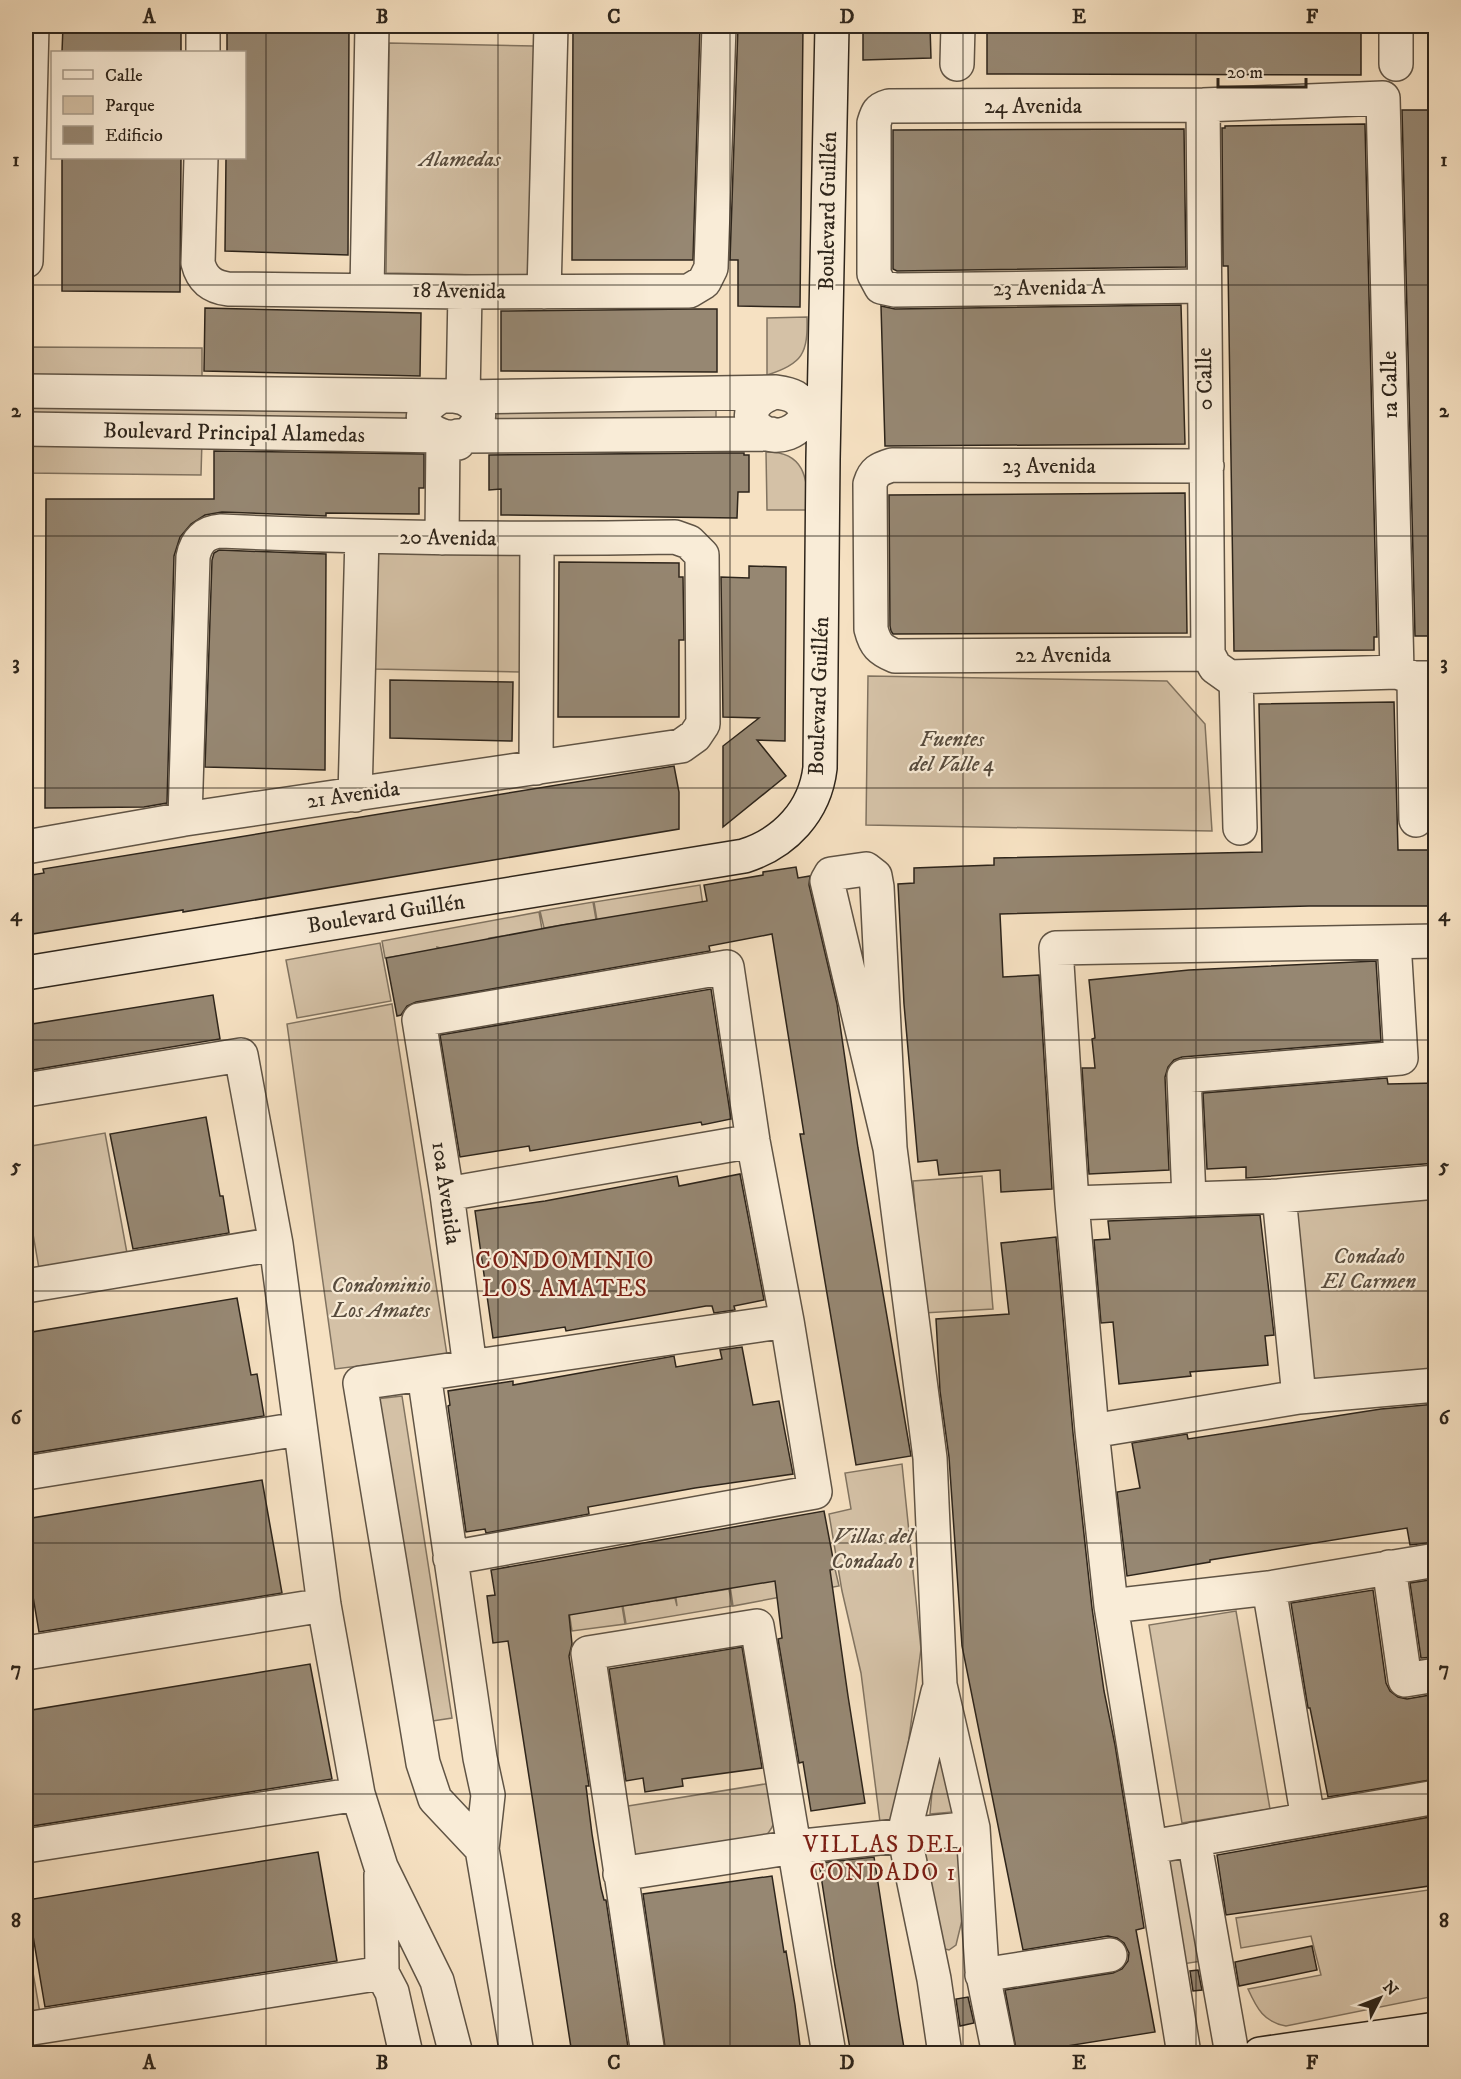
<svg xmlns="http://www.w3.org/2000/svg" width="1461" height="2079" font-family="'IM FELL DW Pica',serif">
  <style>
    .green { fill: #d4c1a6; stroke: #817360; stroke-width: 1.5 }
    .building { fill: #968772; stroke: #2e251b; stroke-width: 1.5 }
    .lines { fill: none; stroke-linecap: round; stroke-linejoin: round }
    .minor-casing { stroke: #605445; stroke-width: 36 }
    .secondary-casing { stroke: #2e251b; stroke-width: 36 }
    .minor { stroke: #f9ecd7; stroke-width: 33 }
    .secondary { stroke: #f9ecd7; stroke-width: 33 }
    .grid { fill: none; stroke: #2e251b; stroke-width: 1.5; stroke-opacity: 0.55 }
    .labels { text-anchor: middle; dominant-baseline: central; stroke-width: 4.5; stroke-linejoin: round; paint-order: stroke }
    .street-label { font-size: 22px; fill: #2e251b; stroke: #f9ecd7 }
    .park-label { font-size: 22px; font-style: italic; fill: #584c3e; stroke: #f9ecd7 }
    .neighbourhood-label { font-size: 24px; letter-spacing: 1.5px; fill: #7a1f14; stroke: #f9ecd7 }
    .neatline { fill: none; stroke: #2e251b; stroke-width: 2 }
    .grid-label { font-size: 20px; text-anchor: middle; font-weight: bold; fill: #2e251b }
  </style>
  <rect width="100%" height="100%" fill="#f6e1c2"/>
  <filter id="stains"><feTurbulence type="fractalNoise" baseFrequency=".00333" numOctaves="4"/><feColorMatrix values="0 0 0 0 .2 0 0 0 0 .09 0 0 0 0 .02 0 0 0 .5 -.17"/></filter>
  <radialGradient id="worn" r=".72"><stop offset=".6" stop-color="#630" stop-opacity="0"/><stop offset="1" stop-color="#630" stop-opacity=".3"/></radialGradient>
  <path class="green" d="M389 43 534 46 531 276 386 273Z
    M807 317C808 353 803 364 767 375V318Z
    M26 347 202 348V382L26 381Z
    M26 395 415 401V430L26 424Z
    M716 400V428L490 431V403Z
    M26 439 202 440 201 475 26 473Z
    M766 452C804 451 808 478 808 510H767Z
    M377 550 522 553 520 672 375 669Z
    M868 676 1167 681 1205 724 1212 831 866 825Z
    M700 885 706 926 597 920 594 902Z
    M593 902 600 942 587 921 544 928 540 911Z
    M539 912 546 952 512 958 508 935 489 938 494 962 437 947 441 972 404 955 385 958 382 941Z
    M380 943 391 1001 297 1018 286 960Z
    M392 1004 447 1355 335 1369 287 1024Z
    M105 1133 129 1264 41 1280 26 1194V1147Z
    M982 1176 993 1309 923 1313 913 1181Z
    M1431 1194 1436 1243 1435 1375 1312 1386 1296 1205Z
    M402 1396 452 1718 426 1722 376 1399Z
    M902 1464 921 1649 898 1820 880 1822 861 1673 842 1591 829 1514 851 1509 845 1473Z
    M727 1565 835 1569 839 1586 733 1606Z
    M706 1569 711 1592 729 1589 732 1606 626 1624 619 1583 626 1582 631 1605 649 1602 645 1579 652 1578 657 1601 675 1598 677 1606 673 1575 680 1573 685 1596 703 1593 699 1570Z
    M566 1591 604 1609 622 1606 625 1624 572 1631Z
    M1236 1611 1270 1809 1182 1823 1149 1625Z
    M937 1737 953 1812 930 1814Z
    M771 1783C775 1806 782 1819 764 1838L636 1855 632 1847 624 1808 628 1806Z
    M1194 1839 1215 1959 1170 1966 1151 1847Z
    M950 1843 957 1847 963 1880 964 1912 956 1945 949 1950 941 1948 922 1857 928 1848Z
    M1435 1889V1996L1286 2026C1264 2022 1257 2009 1248 1989L1321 1975 1311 1936 1241 1948 1236 1918Z
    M26 1932 41 2019 26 2022Z"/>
  <path class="building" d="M63 26H181V52H62Z
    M227 26H349L348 255 225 251 226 158H244V52H227Z
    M573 26H700L693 260H572Z
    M738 26H803L800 307 738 306V260H730Z
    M863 26H930L931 58 863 60Z
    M987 26H1361V75L987 74Z
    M1402 110H1436V636H1415Z
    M1365 124 1377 637H1374V650L1234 651 1228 266H1223L1222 128H1225V126Z
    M1184 129 1186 267 897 271 893 269V130Z
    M62 158H181L180 292 62 291Z
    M1181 305 1185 444 885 446 881 306 895 309Z
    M205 308 421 313 420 376 204 371Z
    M693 309H717V372L501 371V311Z
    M214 451 424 454V488H419V514L326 513V516L222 512 205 515 191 524 180 537 174 556 167 803 144 807 45 808 46 499H214Z
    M720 453H744V455H749V492H738L737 518 501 515V489L489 490V455Z
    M1185 493 1187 633 893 634 891 631 890 626 889 495Z
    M219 550 326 554 325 770 205 767 212 560 214 553Z
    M559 562 679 563V577H683L684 640H679V717H558Z
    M749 566 786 567 785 741 757 740 786 776 723 827V746L759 718 723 717 721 577 749 578Z
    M390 680 513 682 512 741 390 738Z
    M1394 702 1398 850H1436V906H1309L1000 914 1003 977 1039 975 1052 1189 1001 1192 1000 1170 939 1175 937 1160 918 1162 904 1004 898 884 914 883V868L994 865V858L1262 852 1259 704Z
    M674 766 679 792V829L183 912V910L26 935V876L44 873 43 869Z
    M796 867 798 878 810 876 809 885 837 1004 858 1148 911 1456 856 1465 800 1134H804L772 934 709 946 710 951 416 1002 407 1006 401 1015 397 1016 386 958 562 925 707 901 704 885 763 875V872Z
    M1376 961 1381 1041 1182 1057 1174 1060 1168 1067 1165 1077 1169 1170 1089 1174 1082 1068H1095L1092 1039 1095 1038 1089 980 1189 970Z
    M711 989 731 1119 702 1125 701 1122 530 1151 529 1146 460 1157 440 1035Z
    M213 995 220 1039 26 1071V1025Z
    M1387 1078 1388 1084 1436 1083V1163L1246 1178V1167L1207 1169 1203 1093Z
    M206 1117 220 1196H223L229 1233 133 1249 110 1134Z
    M740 1174 764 1300 734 1306 735 1310 714 1313 712 1306H706L566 1331 565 1327 493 1338 475 1211 545 1201 677 1176 679 1186Z
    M1260 1215 1274 1335 1265 1336 1268 1365 1190 1372 1191 1376 1119 1384 1113 1322 1101 1323 1094 1240 1110 1239 1108 1221Z
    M1056 1237 1073 1433 1092 1608 1104 1691 1115 1745 1144 1928 1136 1930 1155 2032 1017 2054 1005 1990 1113 1973 1122 1969 1128 1961 1129 1953 1124 1943 1117 1938 1108 1936 1023 1950 962 1646 949 1457 940 1391 936 1319 1009 1314 1001 1243Z
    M237 1298 251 1375 257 1374 264 1416 26 1454V1333Z
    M742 1347 753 1405 779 1401 793 1474 695 1488 588 1507 589 1514 486 1533 485 1529 466 1532 448 1406 450 1405 448 1391 513 1381V1385L674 1356 676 1367 722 1359 720 1350Z
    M1436 1404V1542L1410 1545 1407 1528 1210 1560V1562L1127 1576 1117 1492 1140 1488 1132 1443 1187 1434 1188 1439 1381 1409Z
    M262 1480 282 1593 39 1632 26 1555V1519Z
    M824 1511 835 1569 830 1570 848 1696 865 1803 811 1811 803 1762 799 1763 778 1639 782 1638 775 1581 569 1615 572 1644 569 1656 589 1786H586L592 1834 601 1888 604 1900H606L629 2054H572L508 1641 493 1643 487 1596 495 1595 491 1570Z
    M1436 1579V1657L1421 1658 1410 1583Z
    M1373 1590 1386 1683 1390 1691 1398 1697 1407 1699 1436 1694V1779L1328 1797 1310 1708H1308L1291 1603Z
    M742 1647 762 1768 682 1779 683 1786 645 1792 643 1778 626 1781 609 1669Z
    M310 1664 332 1779 26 1827V1711Z
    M1436 1816V1885L1226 1915 1217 1855Z
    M318 1852 337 1961 45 2007 27 1900Z
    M874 1857 899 2018 905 2054H851L835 1966 819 1863Z
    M772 1876 784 1952 786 1951 795 2005 801 2054H666L643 1894Z
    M1312 1946 1317 1970 1239 1986 1235 1962Z
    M1198 1970 1202 1990 1193 1991 1190 1971Z
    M968 1997 974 2023 960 2026 956 1999Z"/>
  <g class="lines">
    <defs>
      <path id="minor" d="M203 52V26
        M957 64 958 26
        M1396 64V26
        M1203 105 1208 654
        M201 158 198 263C202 279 212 287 228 289L465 292 689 291 704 282 711 268 719 26
        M26 261 32 26
        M1204 286 895 290 881 287 874 274V123C877 113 878 109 889 106L1203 105 1383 98 1397 672
        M367 290 372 26
        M465 292 463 397 776 392C791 394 801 397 806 412 803 432 776 442 760 430 743 417 754 400 770 394
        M544 292 551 26
        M26 391 454 396C467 397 484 407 477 423 462 458 390 422 442 396
        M26 429 443 436 442 538
        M458 443V436L771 434
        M1207 466 892 465C879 469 874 471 870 484L871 629C875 645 880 650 895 656L1208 654 1215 667 1229 677 1397 672 1414 678H1436
        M1236 677 1240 828
        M1414 678 1416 820
        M536 768 537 539
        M355 795 362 537
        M26 847 185 819 681 746 695 736 703 724 702 555 689 542 675 537C523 540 373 538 221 531 205 532 196 541 193 557L185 819
        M26 1090 241 1055 276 1244 324 1605 358 1794 381 1867 437 1981 456 2054
        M890 1148 827 881 831 874 866 869 875 876 877 887 890 1148 930 1458 940 1685 973 1828 982 1970 999 2054
        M447 1194 753 1141
        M1279 1196 1299 1397
        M1189 1199 1184 1076 1401 1058 1394 942
        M1072 1203 1279 1196 1436 1182
        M26 1286 276 1244
        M424 1374 480 1758 488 1795 482 1849 517 2054
        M1092 1431 1299 1397 1436 1385
        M26 1473 299 1429
        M450 1558 815 1492 787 1321 753 1141 727 967 419 1020 447 1194 470 1367
        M1389 1567 1405 1680 1436 1675
        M1269 1588 1308 1819
        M1111 1606 1269 1588 1436 1560
        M26 1653 324 1605
        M938 1692 904 1834 934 1979 945 2054
        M1194 1839 1232 2054
        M26 1846 358 1794
        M1151 1847 1436 1797
        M482 1849 435 1799 423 1763 360 1383 787 1321
        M620 1874 794 1847 973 1828
        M381 1875 382 1973 392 1992 406 2054
        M982 1975 1110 1955
        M26 2029 382 1973
        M648 2054 588 1653 757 1626 829 2054
        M1184 2054 1111 1606 1092 1431 1072 1203 1056 948 1436 941"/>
      <path id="secondary" d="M26 973 744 856C785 843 815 811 820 768L823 459 832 26
        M1260 2054 1436 2029"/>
    </defs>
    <use href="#minor" class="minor-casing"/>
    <use href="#secondary" class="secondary-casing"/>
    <use href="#minor" class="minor"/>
    <use href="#secondary" class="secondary"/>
  </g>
  <path class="grid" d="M266 26V2054M498 26V2054M730 26V2054M963 26V2054M1196 26V2054M26 285H1436M26 536H1436M26 788H1436M26 1040H1436M26 1291H1436M26 1543H1436M26 1794H1436"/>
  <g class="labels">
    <g class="street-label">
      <text x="1033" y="106">24 Avenida</text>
      <text transform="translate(828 211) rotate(-89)">Boulevard Guillén</text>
      <text transform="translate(1049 288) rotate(-1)">23 Avenida A</text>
      <text transform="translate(459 291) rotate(1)">18 Avenida</text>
      <text transform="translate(1205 379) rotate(-91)">0 Calle</text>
      <text transform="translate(1390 385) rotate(-91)">1a Calle</text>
      <text transform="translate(234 433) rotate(1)">Boulevard Principal Alamedas</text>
      <text x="1049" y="466">23 Avenida</text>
      <text transform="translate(448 538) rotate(1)">20 Avenida</text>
      <text x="1063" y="655">22 Avenida</text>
      <text transform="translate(819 696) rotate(-88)">Boulevard Guillén</text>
      <text transform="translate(353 795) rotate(-8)">21 Avenida</text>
      <text transform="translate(386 914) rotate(-9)">Boulevard Guillén</text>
      <text transform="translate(446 1193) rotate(82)">10a Avenida</text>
    </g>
    <g class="park-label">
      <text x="460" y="159">Alamedas</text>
      <text x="952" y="739">Fuentes<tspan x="952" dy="25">del Valle 4</tspan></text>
      <text x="1369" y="1256">Condado<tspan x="1369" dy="25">El Carmen</tspan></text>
      <text x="381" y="1285">Condominio<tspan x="381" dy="25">Los Amates</tspan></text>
      <text x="873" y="1536">Villas del<tspan x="873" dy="25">Condado 1</tspan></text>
    </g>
    <g class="neighbourhood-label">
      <text x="565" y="1261">CONDOMINIO<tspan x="565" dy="28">LOS AMATES</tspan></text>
      <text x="883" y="1845">VILLAS DEL<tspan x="883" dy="28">CONDADO 1</tspan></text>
    </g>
  </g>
  <rect width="1461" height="2079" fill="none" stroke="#f6e1c2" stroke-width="66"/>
  <rect x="51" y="51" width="195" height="108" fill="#f9ecd7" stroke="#a89c8c" stroke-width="1.5"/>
  <rect x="63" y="70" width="30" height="9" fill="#f9ecd7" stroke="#a89c8c" stroke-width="1.5"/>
  <text x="105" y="81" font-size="18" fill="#2e251b">Calle</text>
  <rect x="63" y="96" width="30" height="18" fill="#d4c1a6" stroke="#a89c8c" stroke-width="1.5"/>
  <text x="105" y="111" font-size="18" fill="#2e251b">Parque</text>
  <rect x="63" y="126" width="30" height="18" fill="#968772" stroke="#a89c8c" stroke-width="1.5"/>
  <text x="105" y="141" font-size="18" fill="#2e251b">Edificio</text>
  <g transform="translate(1380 1998) rotate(48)" stroke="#f9ecd7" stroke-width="4.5" paint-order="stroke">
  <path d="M0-4.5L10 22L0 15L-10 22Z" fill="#2e251b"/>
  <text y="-9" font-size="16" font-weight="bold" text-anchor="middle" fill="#2e251b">N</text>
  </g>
  <path d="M1218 78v9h88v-9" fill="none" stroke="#2e251b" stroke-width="3"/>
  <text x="1227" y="78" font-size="18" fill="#2e251b" stroke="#f9ecd7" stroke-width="4.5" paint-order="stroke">20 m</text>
  <rect x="33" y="33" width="1395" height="2013" class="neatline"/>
  <g class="grid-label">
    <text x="149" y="23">A</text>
    <text x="382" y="23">B</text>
    <text x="614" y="23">C</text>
    <text x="847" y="23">D</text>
    <text x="1079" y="23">E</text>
    <text x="1312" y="23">F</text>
    <text x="16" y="166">1</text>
    <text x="1444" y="166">1</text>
    <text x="16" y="417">2</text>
    <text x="1444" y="417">2</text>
    <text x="16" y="669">3</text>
    <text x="1444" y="669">3</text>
    <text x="16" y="921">4</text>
    <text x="1444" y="921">4</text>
    <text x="16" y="1172">5</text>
    <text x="1444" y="1172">5</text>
    <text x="16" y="1424">6</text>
    <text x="1444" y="1424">6</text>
    <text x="16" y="1675">7</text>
    <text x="1444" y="1675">7</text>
    <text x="16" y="1927">8</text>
    <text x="1444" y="1927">8</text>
    <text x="149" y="2069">A</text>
    <text x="382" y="2069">B</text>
    <text x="614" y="2069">C</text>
    <text x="847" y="2069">D</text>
    <text x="1079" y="2069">E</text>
    <text x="1312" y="2069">F</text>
  </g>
  <rect width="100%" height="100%" filter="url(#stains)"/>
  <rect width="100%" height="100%" fill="url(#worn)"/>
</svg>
